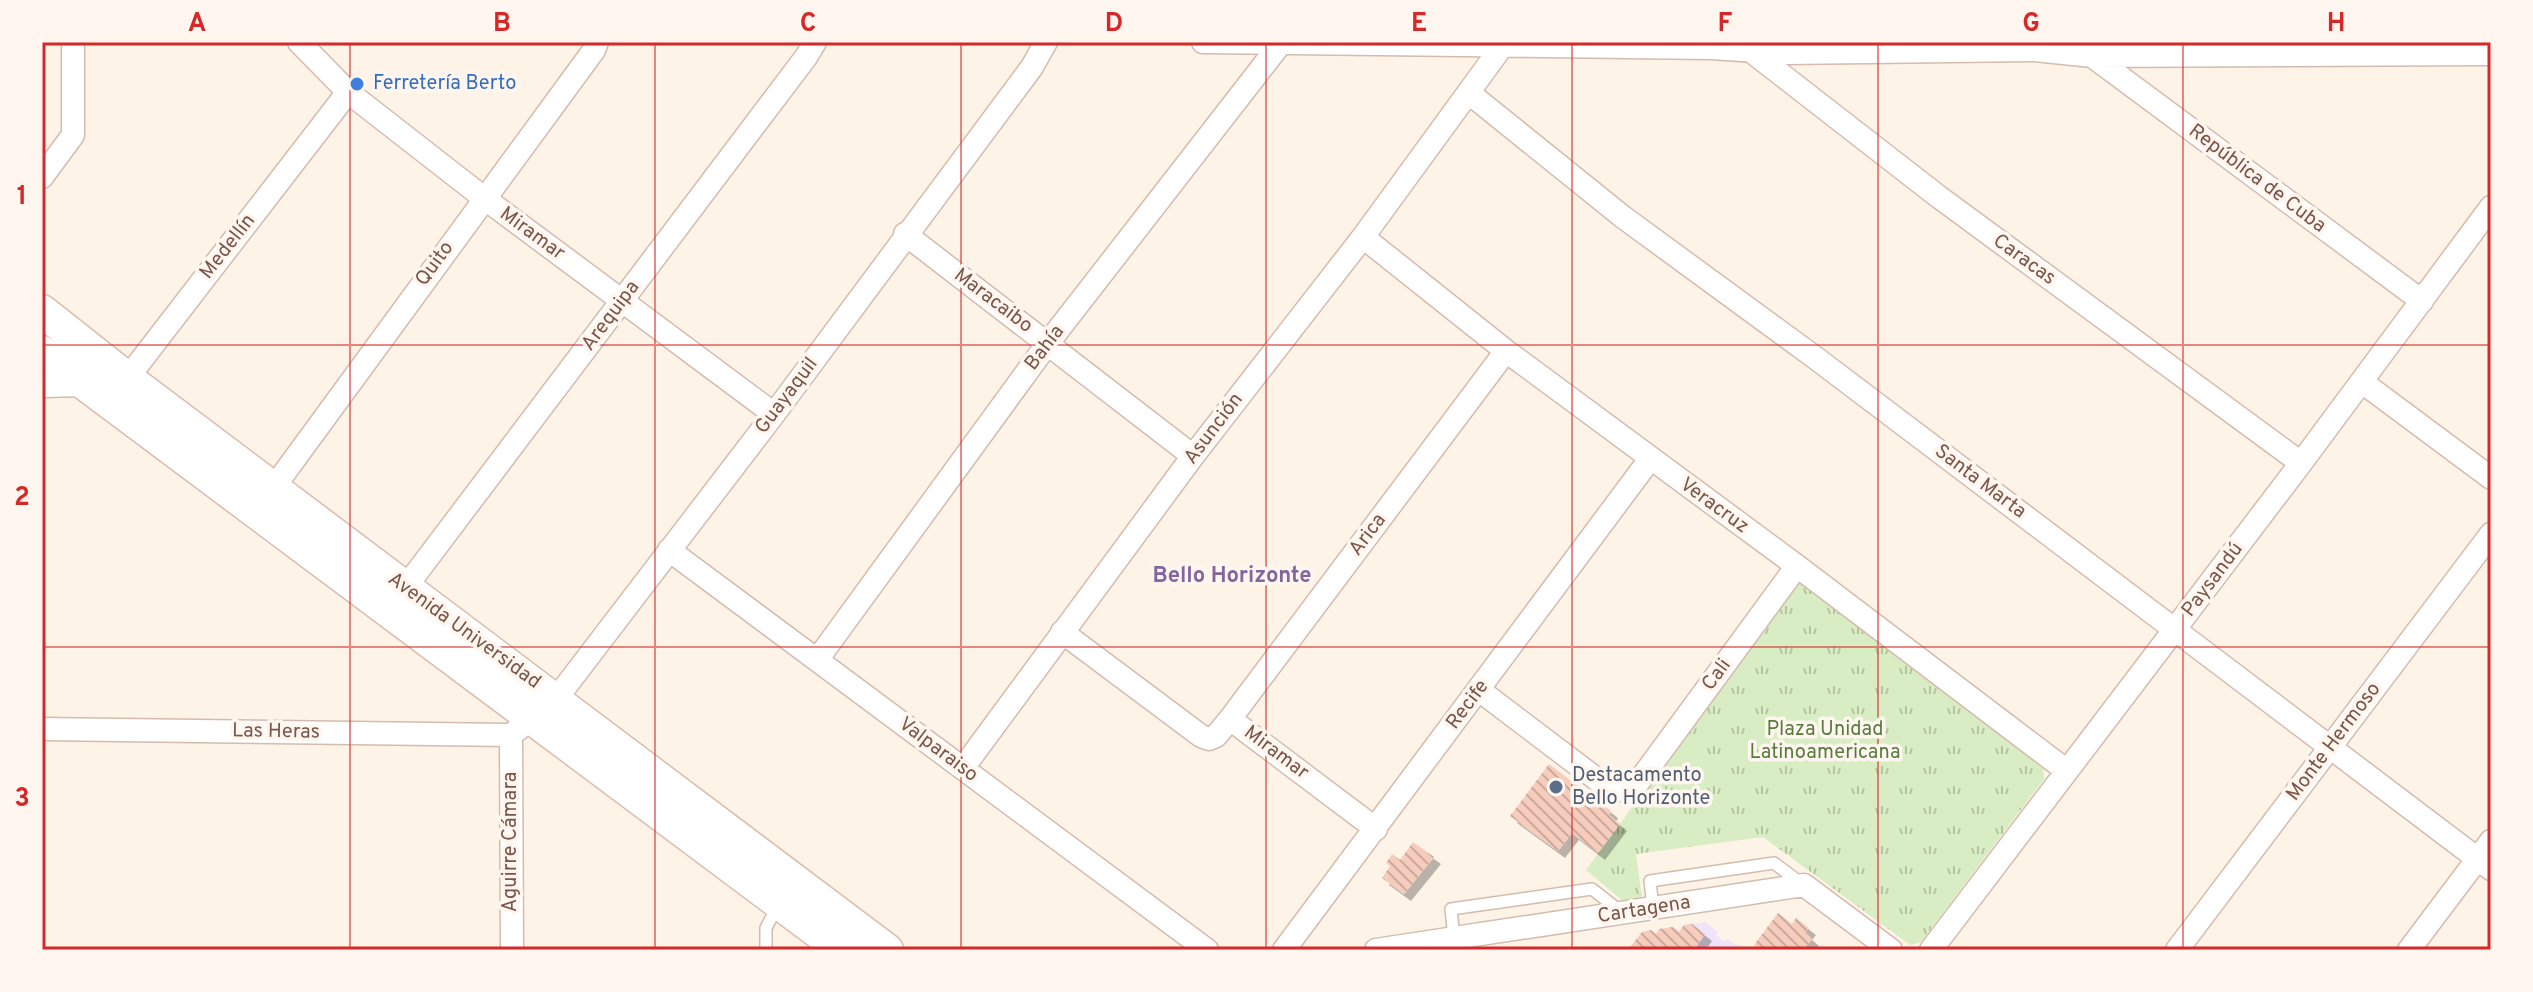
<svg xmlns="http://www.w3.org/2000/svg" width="2533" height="992" font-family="Overpass,sans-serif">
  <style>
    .education { fill: #f0e4fb }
    .grass { fill: url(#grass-tufts) }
    .building { fill: url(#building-back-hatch); filter: url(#shadow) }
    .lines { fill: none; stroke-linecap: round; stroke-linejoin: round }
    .service-casing { stroke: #d4bbae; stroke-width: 14 }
    .minor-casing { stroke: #d4bbae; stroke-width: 25 }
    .secondary-casing { stroke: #d9bcae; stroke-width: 35 }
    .service { stroke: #fff; stroke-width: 11 }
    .minor { stroke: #fff; stroke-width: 22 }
    .secondary { stroke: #fff; stroke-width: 32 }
    .grid { fill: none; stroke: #d62828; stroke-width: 2; stroke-opacity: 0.55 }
    .shop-dot { fill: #3f7fe0; stroke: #fff7ef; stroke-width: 3 }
    .service-dot { fill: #5c6f8a; stroke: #fff7ef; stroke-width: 3 }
    .labels { text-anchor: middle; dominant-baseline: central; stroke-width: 7; stroke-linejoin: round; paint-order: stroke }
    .shop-label { font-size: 20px; fill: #366cbe; stroke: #fff7ef; text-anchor: start }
    .street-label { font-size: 20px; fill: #7b5549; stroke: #fff7ef }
    .park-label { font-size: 20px; fill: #567b3d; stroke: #fff7ef }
    .service-label { font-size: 20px; fill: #4e5e75; stroke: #fff7ef; text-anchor: start }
    .neighbourhood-label { font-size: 22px; font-weight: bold; fill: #84659e; stroke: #fff7ef }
    .neatline { fill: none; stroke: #d62828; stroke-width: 3 }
    .grid-label { font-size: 26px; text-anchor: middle; font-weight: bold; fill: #d62828 }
  </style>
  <defs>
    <pattern id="grass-tufts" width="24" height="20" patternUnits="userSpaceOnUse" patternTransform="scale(2)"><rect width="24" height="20" fill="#d9edc4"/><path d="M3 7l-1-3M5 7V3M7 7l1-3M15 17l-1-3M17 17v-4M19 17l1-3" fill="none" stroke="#b5c3a1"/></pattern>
    <pattern id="building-back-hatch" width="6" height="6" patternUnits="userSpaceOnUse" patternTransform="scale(2)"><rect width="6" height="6" fill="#f6cdbd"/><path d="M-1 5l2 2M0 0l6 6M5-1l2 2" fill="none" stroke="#cca99c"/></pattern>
    <filter id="shadow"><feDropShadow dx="7" dy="7" stdDeviation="0" flood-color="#0004"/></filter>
  </defs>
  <rect width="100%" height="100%" fill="#fef3e7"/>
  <path class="education" d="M1705 922 1718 932 1716 935 1724 941 1727 939 1746 950H1628L1642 932 1651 930 1656 934 1659 929 1673 927 1679 931 1684 925Z"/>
  <path class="grass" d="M1798 584H1802L2043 765 2044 779 1921 942 1911 945 1906 942 1763 837 1636 854 1642 898 1623 901 1586 870 1791 590Z"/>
  <path class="building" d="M1549 764 1611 811 1609 815 1620 824 1598 853 1572 833 1558 851 1510 816Z
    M1413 842 1434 857 1404 894 1382 878 1390 866 1386 863 1392 854 1400 860Z
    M1778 913 1792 924 1796 918 1809 928 1805 933 1812 939 1803 950H1758L1754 945Z
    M1692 924 1705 934 1694 950H1628L1642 932 1651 930 1656 934 1659 929 1673 927 1679 932 1684 925Z"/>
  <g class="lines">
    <defs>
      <path id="service" d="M1653 908 1650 881 1774 863 1802 884
        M1454 938 1451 909 1592 889 1620 911
        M766 950V928L778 905"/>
      <path id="minor" d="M299 42 348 92 484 198 774 414
        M1203 42 1711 48 1786 53 2035 50 2092 56 2491 54
        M1751 51 1939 197 2301 463
        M2092 56 2422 301
        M1469 93 1623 217 1817 359 2491 869
        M42 177 73 135V42
        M905 234 1193 456
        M1363 237 1506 351 1797 566 2067 771
        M2362 382 2491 478
        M42 386 85 385
        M119 389 348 92
        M274 487 594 50 597 42
        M669 550 1207 950
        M405 588 806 57 815 42
        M1062 632 1201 736 1209 739 1216 736 1230 719 1376 829
        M817 660 1048 343 1281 43
        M1479 690 1611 790H1630L1637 784 1797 566
        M1230 719 1506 351
        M42 729 511 735
        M511 735 556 699 774 414 1032 67 1046 42
        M511 735 512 950
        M963 768 1193 456 1363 237 1503 45
        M1284 950 1650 459
        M1376 950 1804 885 1891 950
        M1931 950 2301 463 2491 207
        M2177 950 2491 534
        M2409 950 2491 841"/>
      <path id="secondary" d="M42 311 128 379 887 950
        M42 352 842 950"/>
    </defs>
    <use href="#service" class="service-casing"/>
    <use href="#minor" class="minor-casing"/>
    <use href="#secondary" class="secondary-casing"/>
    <use href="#service" class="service"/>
    <use href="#minor" class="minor"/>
    <use href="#secondary" class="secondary"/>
  </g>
  <path class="grid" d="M350 42V950M655 42V950M961 42V950M1266 42V950M1572 42V950M1878 42V950M2183 42V950M42 345H2491M42 647H2491"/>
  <circle class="shop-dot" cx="357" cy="84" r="8"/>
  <circle class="service-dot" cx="1556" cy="787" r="8"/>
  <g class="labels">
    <g class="shop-label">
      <text x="373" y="84">Ferretería Berto</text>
    </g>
    <g class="street-label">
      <text transform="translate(2257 179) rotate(37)">República de Cuba</text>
      <text transform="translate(532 234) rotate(36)">Miramar</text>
      <text transform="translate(228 247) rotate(-52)">Medellín</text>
      <text transform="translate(2024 260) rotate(36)">Caracas</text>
      <text transform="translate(435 264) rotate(-54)">Quito</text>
      <text transform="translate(993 301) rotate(37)">Maracaibo</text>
      <text transform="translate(611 316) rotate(-53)">Arequipa</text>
      <text transform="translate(1045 348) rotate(-53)">Bahía</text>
      <text transform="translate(787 396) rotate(-53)">Guayaquil</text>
      <text transform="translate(1214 429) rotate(-53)">Asunción</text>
      <text transform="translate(1980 482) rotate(37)">Santa Marta</text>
      <text transform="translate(1714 506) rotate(36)">Veracruz</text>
      <text transform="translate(1368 535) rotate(-53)">Arica</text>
      <text transform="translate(2213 580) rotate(-53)">Paysandú</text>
      <text transform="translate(464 631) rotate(36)">Avenida Universidad</text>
      <text transform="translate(1717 675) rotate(-54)">Cali</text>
      <text transform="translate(1468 705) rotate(-53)">Recife</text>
      <text transform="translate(276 732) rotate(1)">Las Heras</text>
      <text transform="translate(2334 742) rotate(-53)">Monte Hermoso</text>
      <text transform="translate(938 750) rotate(37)">Valparaiso</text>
      <text transform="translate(1276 753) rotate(37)">Miramar</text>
      <text transform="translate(511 842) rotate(-90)">Aguirre Cámara</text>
      <text transform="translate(1644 910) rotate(-9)">Cartagena</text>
    </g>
    <g class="park-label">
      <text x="1825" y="730">Plaza Unidad<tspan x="1825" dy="23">Latinoamericana</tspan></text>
    </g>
    <g class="service-label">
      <text x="1572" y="776">Destacamento<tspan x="1572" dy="23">Bello Horizonte</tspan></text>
    </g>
    <g class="neighbourhood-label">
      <text x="1232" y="576">Bello Horizonte</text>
    </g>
  </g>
  <rect width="2533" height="992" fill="none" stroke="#fff7ef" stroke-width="88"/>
  <rect x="44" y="44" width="2445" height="904" class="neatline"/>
  <g class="grid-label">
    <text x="197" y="31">A</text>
    <text x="502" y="31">B</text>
    <text x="808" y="31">C</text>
    <text x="1114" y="31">D</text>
    <text x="1419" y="31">E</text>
    <text x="1725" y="31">F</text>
    <text x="2031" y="31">G</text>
    <text x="2336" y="31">H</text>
    <text x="22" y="204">1</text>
    <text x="22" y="505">2</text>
    <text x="22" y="806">3</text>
  </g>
</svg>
